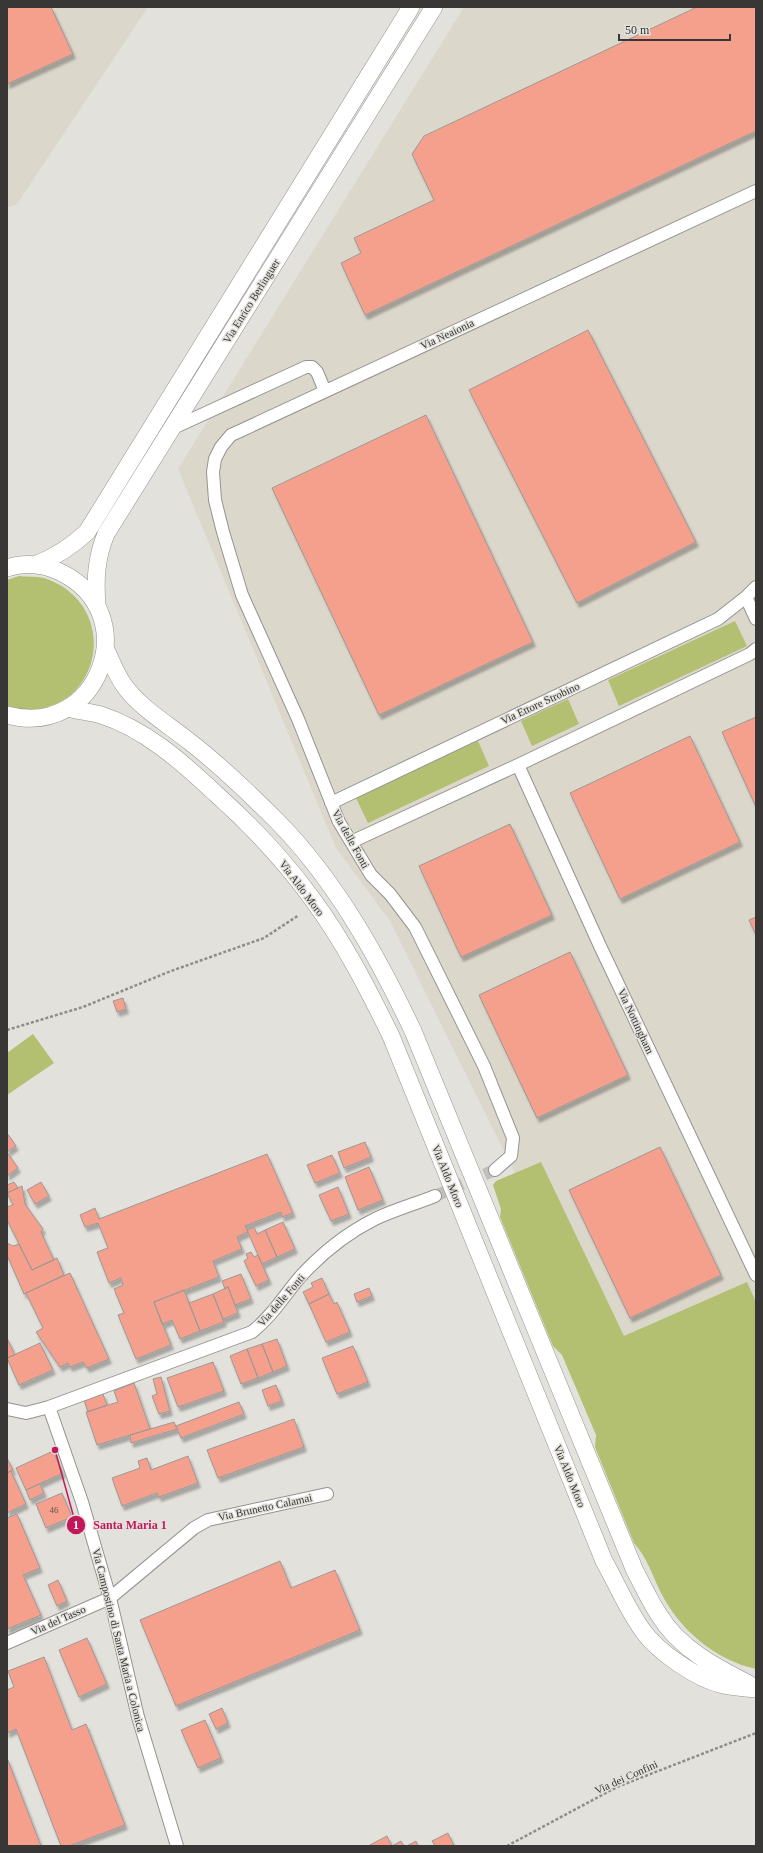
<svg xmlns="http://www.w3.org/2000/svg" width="763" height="1853" font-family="'Times New Roman',serif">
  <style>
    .built { fill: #dcd7cb }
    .green { fill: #b3bf71 }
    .building { fill: #f4a08d; stroke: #9e9896; filter: url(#shadow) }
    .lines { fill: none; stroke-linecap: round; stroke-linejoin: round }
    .street-tunnel { stroke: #c1bfbb; stroke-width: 12; stroke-dasharray: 12 6; stroke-linecap: butt }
    .street-casing { stroke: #95938e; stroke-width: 14 }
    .secondary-casing { stroke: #95938e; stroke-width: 18 }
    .path { stroke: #8e8d89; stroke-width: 2.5; stroke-dasharray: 3 2; stroke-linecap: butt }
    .street { stroke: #fff; stroke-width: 12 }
    .secondary { stroke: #fff; stroke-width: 17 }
    .labels { text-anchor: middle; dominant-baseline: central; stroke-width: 3; stroke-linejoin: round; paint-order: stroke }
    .number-label { font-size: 9px; fill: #67514b }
    .street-label { font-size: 11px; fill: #383735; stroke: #e3e1dc }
    .leader { fill: none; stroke: #c2185b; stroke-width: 1.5 }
    .callout-dot { fill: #c2185b; stroke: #e3e1dc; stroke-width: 1.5 }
    .mark-label { font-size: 12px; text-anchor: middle; font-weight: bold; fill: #fff }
    .callout-label { font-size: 12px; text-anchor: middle; font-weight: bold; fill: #c2185b; stroke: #e3e1dc; stroke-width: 3; stroke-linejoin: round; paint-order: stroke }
  </style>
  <defs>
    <filter id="shadow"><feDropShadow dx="2.5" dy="4.5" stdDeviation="1" flood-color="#0004"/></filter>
  </defs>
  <rect width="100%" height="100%" fill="#e3e1dc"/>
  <path class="built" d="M7 7H148L17 204 7 208Z
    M464 7H756V1398L606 1357 390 921 336 848 178 469Z"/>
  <path class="green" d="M19 576C27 577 36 576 44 578 121 603 104 711 25 710 19 709 13 707 7 706V580Z
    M735 621 747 646 619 706 608 680Z
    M568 699 579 724 532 746 521 721Z
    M478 741 489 766 368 823 356 798Z
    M33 1034 54 1063 7 1095V1053Z
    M541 1162 624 1336 747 1282 756 1302V1669C715 1660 680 1630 661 1593 652 1575 648 1559 634 1543L595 1447 596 1435 562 1355 553 1346 500 1217 501 1209 493 1185 496 1181Z"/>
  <path class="building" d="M7 7H51L73 54 7 84Z
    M697 7H756V131L365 315 341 263 361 253 354 238 434 200 412 154 424 136Z
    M588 330 696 542 577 603 469 390Z
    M426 415 533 642 379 715 272 488Z
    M756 717V807L722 732Z
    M690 736 740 842 620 899 570 793Z
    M510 824 552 915 461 957 419 866Z
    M756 917V935L749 920Z
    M570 952 628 1075 537 1118 479 995Z
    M123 998 126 1009 117 1012 113 1001Z
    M7 1133 16 1146 7 1152 18 1168 7 1176Z
    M365 1142 371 1157 344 1168 338 1152Z
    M660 1147 721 1275 630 1318 569 1190Z
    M267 1154 293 1213 282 1217 281 1212 245 1226 248 1232 237 1237 242 1249 213 1261 219 1277 154 1302 171 1345 136 1359 118 1315 124 1313 114 1289 123 1285 121 1278 109 1283 97 1252 108 1248 98 1223 85 1227 80 1215 95 1208 99 1219Z
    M332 1155 340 1173 315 1183 307 1165Z
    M369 1167 383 1200 358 1210 345 1177Z
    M14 1182 18 1188 7 1193V1185Z
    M41 1182 49 1196 35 1204 27 1190Z
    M22 1186 25 1204 43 1229 41 1232 54 1260 32 1270 7 1220V1207L13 1205 7 1193Z
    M338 1187 349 1214 331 1221 319 1195Z
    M283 1222 295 1249 277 1257 265 1230Z
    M254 1227 257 1234 265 1230 277 1257 262 1264 247 1230Z
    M7 1243 13 1246 19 1244 32 1270 57 1258 64 1275 24 1294 7 1255Z
    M251 1252 254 1257 258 1255 269 1280 256 1286 244 1261 248 1258 246 1254Z
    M70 1273 109 1359 87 1368 83 1362 70 1367 68 1363 60 1367 36 1332 43 1328 26 1293Z
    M241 1274 251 1299 235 1305 228 1287 225 1289 222 1281Z
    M322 1278 329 1294 309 1304 303 1292 313 1287 311 1283Z
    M228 1287 238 1313 223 1319 213 1294Z
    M369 1288 372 1296 357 1302 354 1294Z
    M184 1290 200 1331 180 1339 172 1320 162 1324 154 1302Z
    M213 1294 224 1322 200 1331 189 1303Z
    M329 1294 334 1304 337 1302 350 1332 326 1342 309 1304Z
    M7 1338 15 1355 7 1358Z
    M277 1339 287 1366 273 1372 262 1344Z
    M40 1343 53 1370 19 1385 7 1358Z
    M262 1344 273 1372 258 1378 247 1349Z
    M353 1346 368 1382 337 1394 322 1358Z
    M247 1349 258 1378 241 1384 230 1356Z
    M213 1362 224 1391 178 1407 167 1378Z
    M161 1377 170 1411 159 1414 152 1396 157 1394 153 1379Z
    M134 1383 150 1429 97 1445 86 1412 118 1402 114 1391Z
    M276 1385 282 1401 268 1406 262 1390Z
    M103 1394 107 1405 88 1412 84 1400Z
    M239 1402 244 1414 181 1438 176 1426Z
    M294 1419 304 1447 218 1478 207 1450Z
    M174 1422 177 1429 131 1443 130 1435Z
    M53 1451 63 1473 26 1490 16 1468Z
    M188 1456 198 1483 159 1497 157 1493 122 1506 112 1478 140 1468 138 1461 147 1458 151 1470Z
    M7 1458 13 1470 7 1473Z
    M11 1471 26 1504 7 1513V1473Z
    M40 1484 44 1493 30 1500 26 1490Z
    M62 1493 72 1517 46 1528 36 1504Z
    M17 1514 40 1568 23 1575 41 1615 7 1629V1518Z
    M280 1561 291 1588 335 1570 360 1630 176 1706 140 1620Z
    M58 1580 67 1601 57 1606 48 1585Z
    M87 1638 107 1684 79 1697 59 1650Z
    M44 1657 72 1730 86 1724 125 1825 69 1846H61L16 1729 7 1733V1690L14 1687 8 1671Z
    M222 1708 228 1723 216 1729 209 1714Z
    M205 1720 221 1758 198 1768 181 1730Z
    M7 1758 41 1846H7Z
    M448 1833 454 1846H435L432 1841Z
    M387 1836 392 1846 401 1841 404 1846H368Z
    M416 1841 418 1846H407Z"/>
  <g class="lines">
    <path class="street-tunnel" d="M435 1196 495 1170"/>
    <defs>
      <path id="street" d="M171 429 306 367H312L317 372 325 391
        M746 597 756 619
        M518 765 600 946 756 1275
        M331 803 718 619 746 597 756 587
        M351 842 518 765 750 654 756 649
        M495 1170 511 1156 513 1138 484 1066 415 927 390 894 371 875 339 822 298 719 242 595 223 532 215 500 213 472 215 459 221 447 231 435 240 431 756 191
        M49 1407 82 1502 110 1598 138 1717 177 1846
        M7 1409 26 1413 49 1407 252 1332C272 1316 284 1296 300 1277 321 1254 347 1233 375 1219 394 1210 415 1204 435 1196
        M7 1643 110 1598 194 1528 208 1520 327 1494"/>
      <path id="secondary" d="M35 565C55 557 71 547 87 532L411 7
        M7 568C24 562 44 564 60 572 146 613 99 740 7 715
        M97 605C95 580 96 558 106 534L434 7
        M106 650C112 662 117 677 126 688 143 710 169 725 190 742 221 766 250 794 277 821 336 881 378 957 413 1031L635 1571C643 1586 650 1601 659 1615 679 1648 715 1667 749 1684
        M68 708C79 711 90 712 101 715 145 729 182 762 215 793 251 825 284 860 313 900 344 942 368 989 391 1036L604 1561C617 1584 627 1609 643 1631 658 1652 697 1679 723 1685 733 1687 745 1688 756 1689"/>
    </defs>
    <use href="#street" class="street-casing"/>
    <use href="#secondary" class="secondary-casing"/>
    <path class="path" d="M7 1030 83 1007 171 971 264 938 299 915
      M507 1846 617 1787 756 1733"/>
    <use href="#street" class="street"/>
    <use href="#secondary" class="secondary"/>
  </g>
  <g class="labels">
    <g class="number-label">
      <text x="54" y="1510">46</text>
    </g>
    <g class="street-label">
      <text transform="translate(251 301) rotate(-58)">Via Enrico Berlinguer</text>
      <text transform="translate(447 334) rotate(-25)">Via Neaionia</text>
      <text transform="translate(540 703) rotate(-25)">Via Ettore Strobino</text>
      <text transform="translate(351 839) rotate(61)">Via delle Fonti</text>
      <text transform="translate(302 888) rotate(53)">Via Aldo Moro</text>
      <text transform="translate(636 1021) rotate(65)">Via Nottingham</text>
      <text transform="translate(448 1176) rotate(68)">Via Aldo Moro</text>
      <text transform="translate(281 1300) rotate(-49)">Via delle Fonti</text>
      <text transform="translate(570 1476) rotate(68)">Via Aldo Moro</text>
      <text transform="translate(265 1507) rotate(-12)">Via Brunetto Calamai</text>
      <text transform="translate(58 1620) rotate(-24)">Via del Tasso</text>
      <text transform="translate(119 1640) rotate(76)">Via Campostino di Santa Maria a Colonica</text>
      <text transform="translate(626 1777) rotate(-24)">Via dei Confini</text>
    </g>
  </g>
  <path class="leader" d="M55 1450L76 1525"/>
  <g class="callout-dot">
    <circle cx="55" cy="1450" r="4"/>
    <circle cx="76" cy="1525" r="10"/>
  </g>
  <g class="mark-label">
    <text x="76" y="1529">1</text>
  </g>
  <g class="callout-label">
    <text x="130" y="1529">Santa Maria 1</text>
  </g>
  <rect width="763" height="1853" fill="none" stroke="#383735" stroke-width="16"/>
  <path d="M619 34v6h111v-6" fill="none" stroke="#383735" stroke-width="2"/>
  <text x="625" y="34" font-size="12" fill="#383735" stroke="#e3e1dc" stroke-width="3" paint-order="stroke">50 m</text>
</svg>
